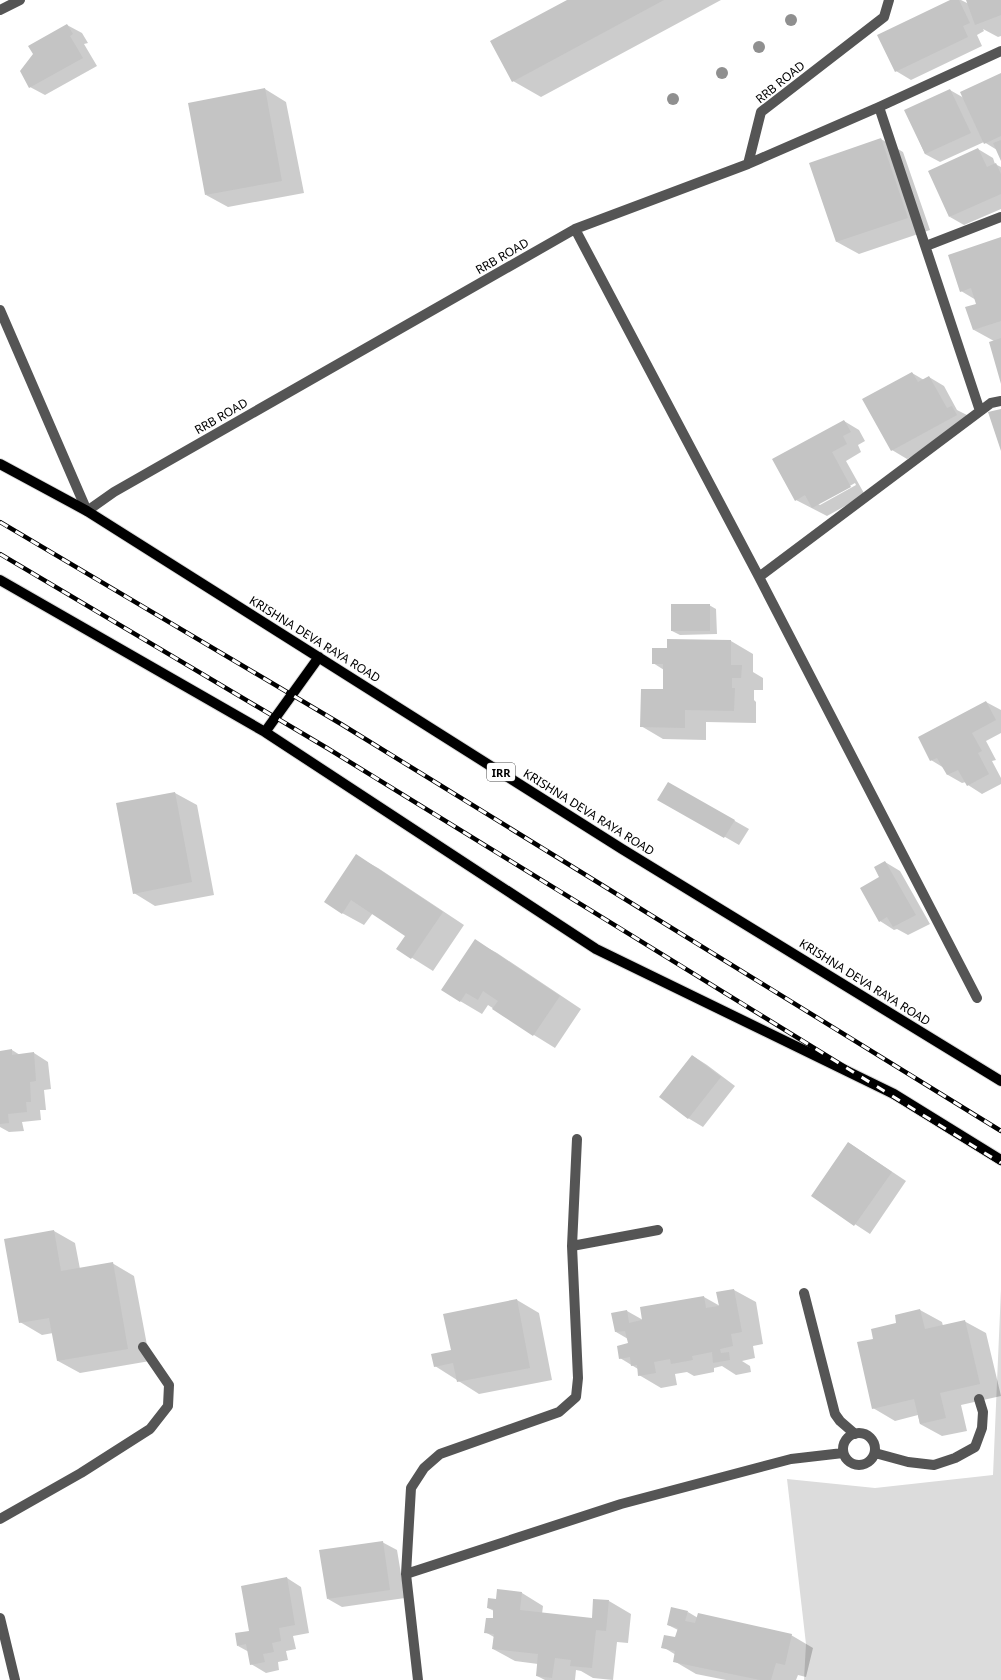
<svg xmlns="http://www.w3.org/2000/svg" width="1001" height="1680" font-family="'Noto Sans',sans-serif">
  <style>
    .green { fill: #dcdcdc }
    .shadow { fill: #0003; fill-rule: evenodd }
    .building { fill: #c4c4c4 }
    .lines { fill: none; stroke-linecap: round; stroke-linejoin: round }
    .major-casing { stroke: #dbdbdb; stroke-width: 12 }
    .minor { stroke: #555; stroke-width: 10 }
    .major { stroke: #000; stroke-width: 10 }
    .rail-casing { stroke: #000; stroke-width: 4.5 }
    .rail { stroke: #fff; stroke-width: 3; stroke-dasharray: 9; stroke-linecap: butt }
    .tree { fill: #8f8f8f }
    .labels { text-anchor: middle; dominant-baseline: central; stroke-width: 3; stroke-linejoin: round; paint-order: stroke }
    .shield { fill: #fff; stroke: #4c4c4c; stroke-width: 1 }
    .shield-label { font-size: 11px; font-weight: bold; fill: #000 }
    .street-label { font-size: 12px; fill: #000; stroke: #fff }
  </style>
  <rect width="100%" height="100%" fill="#fff"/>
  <path class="green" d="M1001 1289V1680H804L806 1644 787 1479 875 1488 993 1475Z"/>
  <path class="shadow" d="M569 0H721L541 97 513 81Z
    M952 0H961L969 4 967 0H1001V36L998 37 983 29 984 31 977 35 982 46 911 80 896 71Z
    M67 25 82 33 88 43 84 44 97 66 45 95 30 87 34 54 30 46Z
    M1001 74V159L997 150 984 142 940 162 925 154 906 111 950 90 964 98Z
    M265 89 286 102 304 193 228 207 206 195Z
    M881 139 903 152 930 230 859 254 837 242 810 164Z
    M978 149 993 158 995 164 1001 167V209L964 225 950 217Z
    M1001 238V382L994 341 974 330 977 305 976 300 961 291Z
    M912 373 924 380 929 377 944 386 957 410 967 415 971 424 907 459 892 450Z
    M844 421 859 430 865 441 858 445 861 452 846 461 865 495 827 516 796 500ZM855 483 856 485 820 505 818 504Z
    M709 605 716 609 717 634 680 635 672 631Z
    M668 640 731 641 753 654V672L763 678V690H754V700L756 702V723L706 722V740L663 739 641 726 664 690V670L653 663 668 649Z
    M986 702 1001 710V733L986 741 996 760 992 761 1001 778V784L982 794 968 785 966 782 962 783 948 775 944 768 931 760Z
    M668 783 749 829 739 845 659 799Z
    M175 793 197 805 214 895 155 906 134 893Z
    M356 856 378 868 464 925 433 971 398 949 407 936 373 913 364 925 342 913Z
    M885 862 900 871 930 924 908 935 897 929 894 930 880 921 881 877Z
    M475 941 497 953 581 1009 555 1048 534 1035 488 1005 482 1014 460 1001Z
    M12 1050 20 1055 34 1053 48 1062 51 1089 44 1090 46 1110H40L41 1120 22 1122 24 1131 9 1132 0 1127V1052Z
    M693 1056 707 1065 735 1086 703 1127 688 1118Z
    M849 1143 906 1181 870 1234 812 1196Z
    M54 1231 75 1243 80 1269 112 1263 134 1276 150 1361 80 1373 58 1361 53 1333 42 1335 20 1322Z
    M734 1290 756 1302 763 1344 753 1346 755 1358 742 1361 750 1366 751 1372 736 1375 722 1366 714 1368V1372L694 1376 687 1372 675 1374 677 1385 661 1388 639 1375 638 1369 620 1358 629 1344 628 1339 616 1332 627 1311 643 1320 704 1297 720 1306Z
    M517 1300 539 1313 552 1380 479 1394 435 1366 452 1351Z
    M920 1310 942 1322 943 1326 964 1321 986 1333 1001 1396 961 1405 967 1431 942 1436 920 1424 918 1415 895 1421 873 1408 874 1339Z
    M382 1542 397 1550 405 1598 342 1607 328 1599Z
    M287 1578 301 1587 309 1633 293 1636 296 1649 286 1651 288 1660 278 1662 279 1670 266 1673 251 1664 249 1652 238 1646 250 1631Z
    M522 1593 543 1606 542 1614 593 1619 609 1601 631 1614 628 1643 617 1642 613 1680 593 1678 581 1671 576 1670 575 1680H545L537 1676 538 1664 515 1661 493 1649 494 1637 485 1632 494 1619V1611L488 1608 497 1600Z
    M688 1612 698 1618 791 1635 813 1648 806 1677 798 1675 796 1680H726L696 1674 674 1661 676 1655 663 1647 676 1639 678 1630 668 1625Z"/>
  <path class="building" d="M567 0H664L512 82 490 41Z
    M950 0H959L970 23 963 26 968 37 895 72 877 35Z
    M966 0H1001V15L975 25Z
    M67 24 73 34 70 36 83 58 29 88 20 71 33 54 28 46Z
    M1001 73V136L984 144 960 92Z
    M265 88 282 181 205 195 188 103Z
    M950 89 971 133 925 154 904 110Z
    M881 138 908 218 836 242 809 163Z
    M1001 140V161L993 143Z
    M978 148 987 167 996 163 1001 174V194L949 217 928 171Z
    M1001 237V321L973 330 965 307 976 304 971 288 960 292 948 255Z
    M1001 338V384L989 342Z
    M912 372 918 382 929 376 947 408 952 406 957 415 891 451 862 399Z
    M1001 409V451L988 412Z
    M844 420 851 432 843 436 847 444 832 452 851 487 812 508 805 495 795 501 772 459Z
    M671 604H710V631H671Z
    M667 639 731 640V665H742L741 678H732V688H735L734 711 685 710V728L640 727 641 689H663V664H652V648H667Z
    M986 701 996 720 972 733 982 751 978 753 989 774 967 786 958 770 947 775 937 758 930 761 918 737Z
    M668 782 735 820 724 838 657 800Z
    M175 792 192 882 133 894 116 803Z
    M356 854 443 912 411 959 396 949 405 936 351 900 342 914 324 902Z
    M885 861 916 915 893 927 887 917 879 922 860 888 879 877 874 867Z
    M475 939 560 996 533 1036 492 1009 498 1001 483 991 478 1000 466 993 460 1002 441 990Z
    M12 1049V1055L34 1052 36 1081 30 1082 31 1102H26L27 1112 8 1114 9 1123 0 1124V1051Z
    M692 1055 721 1077 688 1119 659 1097Z
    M848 1142 892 1172 854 1226 811 1196Z
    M54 1230 61 1271 113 1262 128 1349 57 1361 49 1318 19 1323 4 1239Z
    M734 1289 742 1332 731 1334 733 1346 720 1349 721 1353 729 1352 730 1360 713 1363 712 1352 692 1356 693 1360 671 1364 670 1359 654 1362 656 1373 638 1376 637 1365 631 1366 630 1357 619 1359 617 1346 628 1343 625 1331 615 1332 611 1313 627 1310 629 1323 642 1320 640 1307 704 1296 706 1308 719 1306 716 1292Z
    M517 1299 530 1368 457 1382 453 1363 434 1367 431 1354 451 1350 443 1314Z
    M920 1309 925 1329 965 1320 980 1384 940 1393 946 1418 920 1424 914 1399 872 1409 857 1342 873 1339 871 1329 896 1323 895 1315Z
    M383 1541 390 1590 327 1599 319 1550Z
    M287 1577 295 1625 279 1628 281 1641 272 1643 274 1652 263 1654 265 1662 250 1665 246 1644 237 1646 235 1633 249 1631 241 1586Z
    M497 1589 522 1592 520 1610 592 1618 593 1599 609 1600 606 1631 596 1630 592 1668 570 1666 571 1660 555 1658 552 1678 536 1676 538 1654 492 1649 494 1634 484 1633 486 1618H493V1609L487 1608 488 1598 496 1599Z
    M671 1607 688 1611 685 1621 695 1623 698 1613 792 1634 785 1665 776 1663 771 1680H760L673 1662 675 1651 661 1648 664 1635 675 1637 678 1628 667 1625Z"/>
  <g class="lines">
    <defs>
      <path id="major" d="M0 464 87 511 622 849 1001 1081
        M0 580 265 732 596 949 894 1094 1001 1160
        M265 732 319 657"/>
    </defs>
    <use href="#major" class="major-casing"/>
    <path class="minor" d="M0 10 20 0
      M879 107 980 411
      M748 164 761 112 884 17 889 0
      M575 229 759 577 977 998
      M926 246 1001 217
      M0 310 87 511 114 492 575 229 748 164 879 107 1001 51
      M759 577 991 403 1001 401
      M572 1246 658 1230
      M804 1293 835 1414 840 1421 855 1434
      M843 1449a16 16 0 1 1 32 0a16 16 0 1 1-32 0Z
      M875 1453 908 1462 934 1465 955 1458 975 1447 982 1428 983 1412 979 1399
      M0 1519 81 1473 150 1429 168 1406 169 1385 143 1347
      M406 1574 621 1504 791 1459 843 1453
      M0 1618 15 1680
      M418 1680 406 1574 411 1488 424 1468 440 1454 559 1412 576 1397 578 1378 572 1246 577 1139"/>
    <use href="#major" class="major"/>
    <defs>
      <path id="rail" d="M0 522 341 724 1001 1131
        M0 554 327 748 1001 1163"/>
    </defs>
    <use href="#rail" class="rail-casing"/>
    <use href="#rail" class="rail"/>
  </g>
  <g class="tree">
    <circle cx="791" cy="20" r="6"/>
    <circle cx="759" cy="47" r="6"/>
    <circle cx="722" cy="73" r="6"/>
    <circle cx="673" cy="99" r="6"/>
  </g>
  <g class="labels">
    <rect class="shield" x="487" y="763" width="28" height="18" rx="3"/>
    <g class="shield-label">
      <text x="501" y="772">IRR</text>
    </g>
    <g class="street-label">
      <text transform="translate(780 82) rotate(-39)">RRB ROAD</text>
      <text transform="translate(502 256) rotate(-30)">RRB ROAD</text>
      <text transform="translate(221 416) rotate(-30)">RRB ROAD</text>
      <text transform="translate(315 639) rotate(32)">KRISHNA DEVA RAYA ROAD</text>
      <text transform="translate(589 812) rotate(32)">KRISHNA DEVA RAYA ROAD</text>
      <text transform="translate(865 982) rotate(32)">KRISHNA DEVA RAYA ROAD</text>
    </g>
  </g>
</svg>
